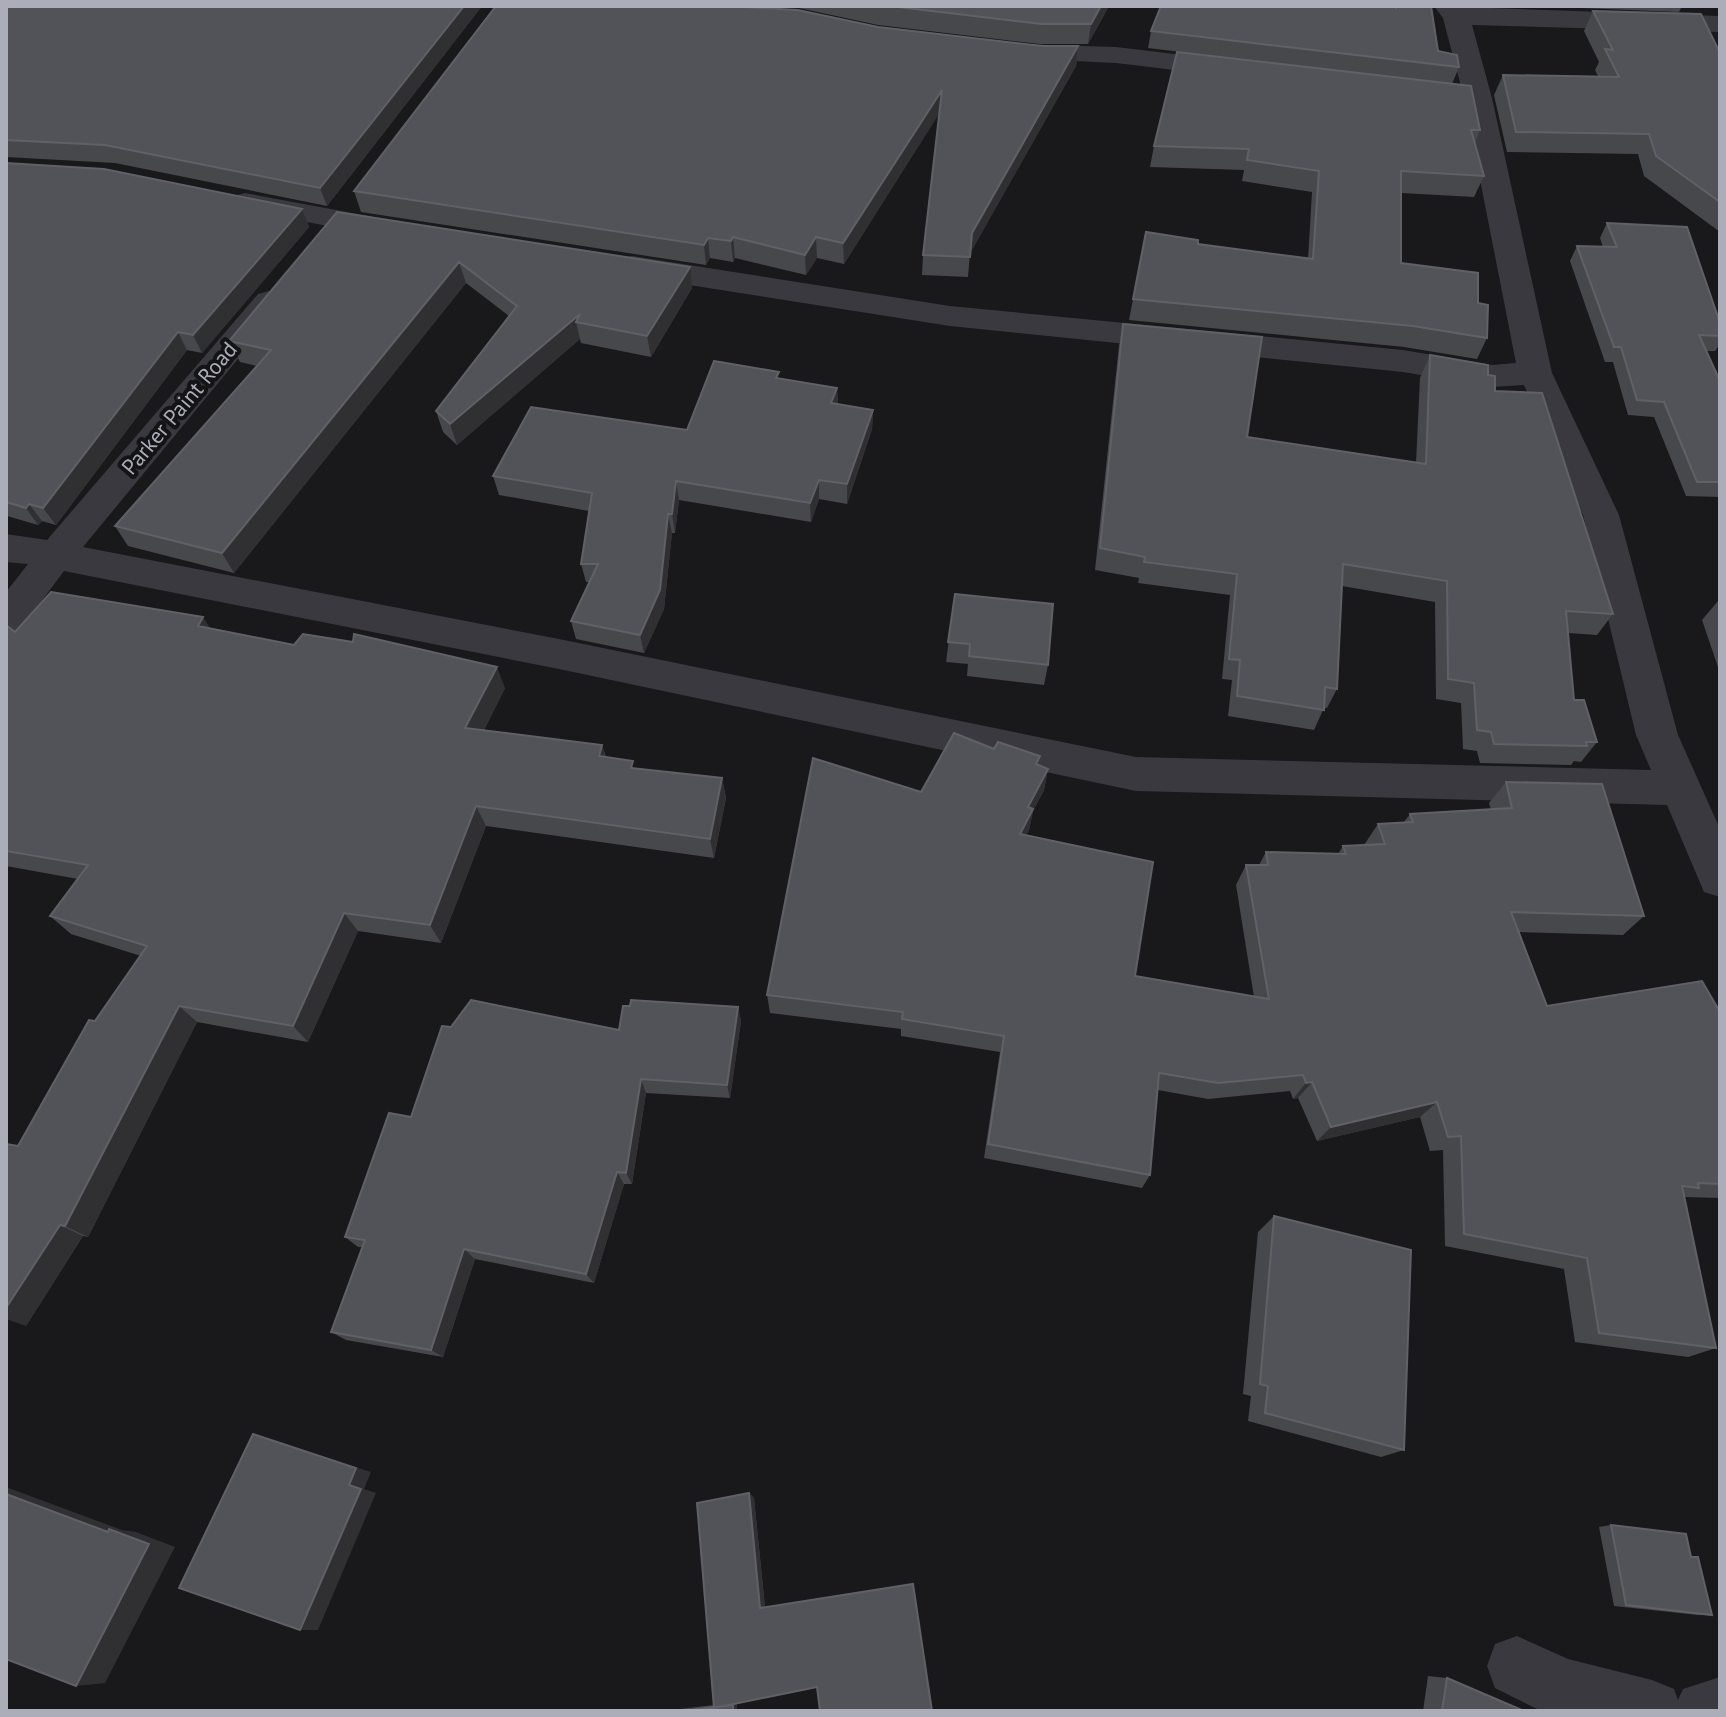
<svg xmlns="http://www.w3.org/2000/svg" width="1726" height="1717" font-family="'PT Sans',sans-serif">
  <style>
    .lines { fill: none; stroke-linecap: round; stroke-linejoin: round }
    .street { fill: #3a393f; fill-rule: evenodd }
    .wall { fill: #47484c }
    .shaded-wall { fill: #303033 }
    .building { fill: #525358; stroke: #606167; stroke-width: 2 }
    .labels { text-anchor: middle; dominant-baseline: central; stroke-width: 8; stroke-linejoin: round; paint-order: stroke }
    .far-street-label { font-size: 22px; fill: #abadb9; stroke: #141315 }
  </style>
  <rect width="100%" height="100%" fill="#19181a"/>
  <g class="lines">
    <path class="street" d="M1434 6 1720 16V32L1472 25 1492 98 1552 373 1619 515 1678 735 1720 829V897L1704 892 1667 805 1136 791 559 669 64 571 20 630 6 635V592L28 564 6 562V534L47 540 258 294 269 291 280 294 285 301 280 308 83 547 559 639 1136 757 1651 770 1636 735 1583 515 1524 385 1492 387 1403 372 950 326 632 276 621 273 616 266 621 259 632 256 950 306 1403 350 1492 365 1516 363 1464 98 1443 18Z
      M1019 44 1116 47 1233 61 1243 63 1247 69 1243 75 1233 77 1116 63 1009 58 1005 52 1009 46Z
      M245 193 390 220 401 222 405 229 401 236 390 238 234 208 230 202 234 196Z
      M1517 1636 1568 1659 1652 1680 1674 1689 1678 1700 1683 1689 1720 1677V1711H1541L1495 1688 1487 1666 1495 1644Z"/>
  </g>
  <path class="wall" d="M6 6H482L327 206 115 163 6 157Z
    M758 6H1109L1088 44H1040L878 25 799 8Z
    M1579 6H1682L1679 12 1581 8Z
    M1593 11 1720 53V232L1644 176 1638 154 1507 152 1494 95 1503 75 1598 76 1595 70 1599 62 1584 31Z
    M878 27 1042 46H1078L1076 66 970 253 968 277 922 275 923 255 939 113 844 264 817 258 806 275 735 258 733 262 710 258 706 265 361 212 354 191Z
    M1151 31 1438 51 1459 67 1452 84 1148 48Z
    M1480 130 1475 143 1484 176 1474 197 1401 193V263L1478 303 1487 338 1477 359 1404 347 1129 320 1146 232 1198 244 1308 259 1312 192 1242 181 1244 170 1150 167 1154 146Z
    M6 163 302 209 309 227 202 353 187 350 56 525 42 521 38 525 7 516 6 517Z
    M337 212 692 288 651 357 581 343 580 339 457 445 443 432 436 411 509 316 466 283 234 573 128 546 115 526 257 366 240 362 229 341Z
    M1607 223 1720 323V344L1715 351H1706L1720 381V497L1686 496 1654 417 1628 415 1613 362H1605L1570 261 1577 246 1603 247 1600 238Z
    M1123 324 1247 437 1416 463 1420 378 1430 355 1488 375 1495 391 1613 614 1597 635 1568 633 1574 700 1597 742 1581 762 1574 761 1571 765 1480 763 1477 751 1463 749 1461 703 1436 699 1435 602 1342 586 1337 689 1327 708H1324L1314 730 1228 716 1232 680 1222 679 1230 595 1138 583 1139 578 1095 570 1119 346Z
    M779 378 837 388 838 404 873 410 872 429 847 504 819 499 811 522 679 500 675 533H672L664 609 644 653 576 639 571 621 589 582H586L581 564 589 511 499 495 493 476 687 430Z
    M955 594 1048 665 1044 685 967 676 968 664 946 662Z
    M1718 601H1720V667H1718L1702 620Z
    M6 625 15 632 210 628 505 688 484 730 602 745 606 757 635 768 722 778 726 798 714 858 486 826 441 943 358 931 308 1042 197 1022 88 1237 83 1236 26 1326 18 1146 95 1021 141 956 71 934 50 916 78 879 6 866Z
    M1038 765 1048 769 1044 790 1033 811 1029 830 1026 835 1135 976 1254 997 1236 885 1246 865H1259L1266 852 1338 854 1343 846 1364 845 1378 824 1404 822 1410 814 1491 810 1489 803 1506 782 1644 916 1623 935 1519 932 1547 1006 1720 1012V1198L1684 1197 1716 1348 1688 1357 1575 1342 1564 1269 1445 1246 1443 1150 1430 1151 1420 1117 1317 1141 1298 1098 1293 1099 1290 1091 1208 1099 1158 1090 1150 1175 1142 1188 984 1158 1000 1052 901 1036V1029L770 1013 767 995 921 792Z
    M738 1007 741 1021 730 1098 646 1093 632 1184H624L594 1283 475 1259 443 1357 346 1340 331 1332 362 1247H358L345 1237 411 1117 451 1027 619 1030Z
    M1274 1216 1404 1450 1381 1457 1248 1421 1251 1396 1243 1394 1258 1232Z
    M749 1493 754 1498 765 1607 817 1687 737 1703V1711H662L714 1705Z
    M1611 1525 1691 1557 1712 1615H1698L1614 1606 1599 1527Z
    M1428 1676 1447 1678 1524 1711H1423Z"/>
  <path class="shaded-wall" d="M464 6H482L327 206 320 188Z
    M1101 6H1109L1088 44 1091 24Z
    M1078 46 1076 66 970 254 972 233Z
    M942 90 941 111 844 264 843 243Z
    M302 209 309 227 202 353 193 335Z
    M733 237 735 258 733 262 731 241Z
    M816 237 817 258 806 275 805 255Z
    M708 238 710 258 706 265 704 245Z
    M459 262 466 283 234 573 222 553Z
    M690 267 692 288 651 357 647 336Z
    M580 314 576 322 580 339 457 445 450 424Z
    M178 332 187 350 56 525 43 508Z
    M837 388 838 407 831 403Z
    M873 410 872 429 847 504V484Z
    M819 480V499L811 522 810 503Z
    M676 481 679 500 675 533 672 514Z
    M29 504 42 521 38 525 26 508Z
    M668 514 672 533 664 609 644 653 640 635Z
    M203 617 217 639 198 626Z
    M497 667 505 688 474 749 465 728Z
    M602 745 608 766 599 756Z
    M1048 769 1044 790 1033 811 1029 830 1016 855 1020 834 1028 807Z
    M722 778 726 798 714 858 710 839Z
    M476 806 486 826 441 943 430 925Z
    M344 913 358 931 308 1042 293 1026Z
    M179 1006 197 1022 88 1237 65 1226Z
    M738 1007 741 1021 730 1098 727 1085Z
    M641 1079 646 1093 632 1184 626 1173Z
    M1312 1082 1298 1098 1293 1099 1306 1083Z
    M1437 1102 1420 1117 1317 1141 1331 1127Z
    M617 1172 624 1184 594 1283 586 1274Z
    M60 1225 83 1236 26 1326 6 1319V1308Z
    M464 1249 475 1259 443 1357 431 1350Z
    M271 1440 371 1472 364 1489 376 1493 318 1630H300L349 1485Z
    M6 1487 122 1530 136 1532 175 1547 105 1683 76 1686 108 1532 6 1494Z
    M749 1493 754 1498 765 1608H760Z
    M737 1702V1711H733V1705Z"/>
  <path class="building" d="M6 6H464L320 188 105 145 6 140Z
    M496 6H725L798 10 878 27 1042 46H1078L972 233 970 257 923 255 942 90 843 243 816 237 805 255 733 237 731 241 708 238 704 245 354 191Z
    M890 6H1101L1091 24H1042Z
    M1161 6H1395L1396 8 1397 6H1431L1438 51 1457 55 1459 67 1151 31Z
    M1593 11 1701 14 1720 53V202L1656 156 1649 134 1516 132 1503 75 1619 77 1605 49 1613 50Z
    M1177 52 1471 86 1480 130H1471L1484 176 1401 171V263L1478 273V303L1488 305 1487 338 1413 326 1133 299 1146 232 1198 240V244L1313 259 1319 171 1247 160 1249 149 1154 146Z
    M6 163 104 169 302 209 193 335 178 332 43 508 29 504 26 508 6 502Z
    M337 212 690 267 647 336 576 322 580 314 450 424 436 411 517 306 459 262 222 553 115 526 271 350 229 341Z
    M1607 223 1687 227 1720 323V336L1699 335 1720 381V482H1697L1664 402 1637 400 1621 347H1614L1577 246 1617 247Z
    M1123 324 1262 337 1247 437 1426 464 1430 355 1488 365V375L1495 376V391L1542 393 1613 614 1566 611 1574 700H1584L1597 742H1586L1587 746 1494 744 1491 732 1477 730 1474 683 1448 679 1447 581 1343 564 1337 689 1325 687 1324 710 1237 696 1240 660 1229 659 1237 574 1144 562 1145 557 1100 548Z
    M714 361 779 372 776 378 837 388 831 403 873 410 847 484 819 480 810 503 676 481 672 514H668L660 590 640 635 571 621 598 564H581L592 493 493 476 531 407 687 430Z
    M51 592 203 617 198 626 294 645 303 634 353 642 354 634 497 667 465 728 602 745 599 756 633 761 631 768 722 778 710 839 476 806 430 925 344 913 293 1026 179 1006 65 1226 60 1225 6 1308V1144L18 1146 89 1020 95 1021 147 946 50 916 88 865 6 851V625L15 632Z
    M955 594 1053 604 1048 665 969 656 970 644 948 642Z
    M954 733 994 749 998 742 1040 756 1036 764 1048 769 1028 807 1033 809 1020 834 1153 862 1135 976 1269 999 1246 865H1268L1266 852 1346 854 1343 846 1385 844 1378 824 1413 822 1410 814 1512 808 1506 782 1602 784 1644 916 1511 912 1547 1006 1702 981 1720 1012V1184L1698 1183 1699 1188 1682 1186 1716 1348 1599 1333 1587 1258 1464 1234 1461 1136 1448 1137 1437 1102 1331 1127 1312 1082 1306 1083 1303 1075 1218 1083 1159 1073 1150 1175 988 1144 1004 1036 902 1019 903 1012 767 995 813 758 921 792Z
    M471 1000 619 1030 623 1006H630L631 1000 738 1007 727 1085 641 1079 626 1173 617 1172 586 1274 464 1249 431 1350 331 1332 365 1240 345 1237 389 1113 411 1117 442 1026 451 1027Z
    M1274 1216 1411 1250 1404 1450 1265 1413 1268 1386 1260 1384Z
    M253 1434 356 1468 349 1485 361 1489 300 1630 179 1588Z
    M749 1493 760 1608 913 1584 932 1711H820L817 1687 714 1708 697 1503Z
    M6 1494 108 1532 109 1529 149 1544 76 1686 6 1659Z
    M1611 1525 1686 1534 1691 1557H1698L1712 1615 1626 1605Z
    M1447 1678 1524 1711H1442Z
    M733 1705V1711H684Z"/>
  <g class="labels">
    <g class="far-street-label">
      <text transform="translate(179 408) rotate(-50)">Parker Paint Road</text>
    </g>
  </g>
  <rect width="1726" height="1717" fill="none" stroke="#abadb9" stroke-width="16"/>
</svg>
